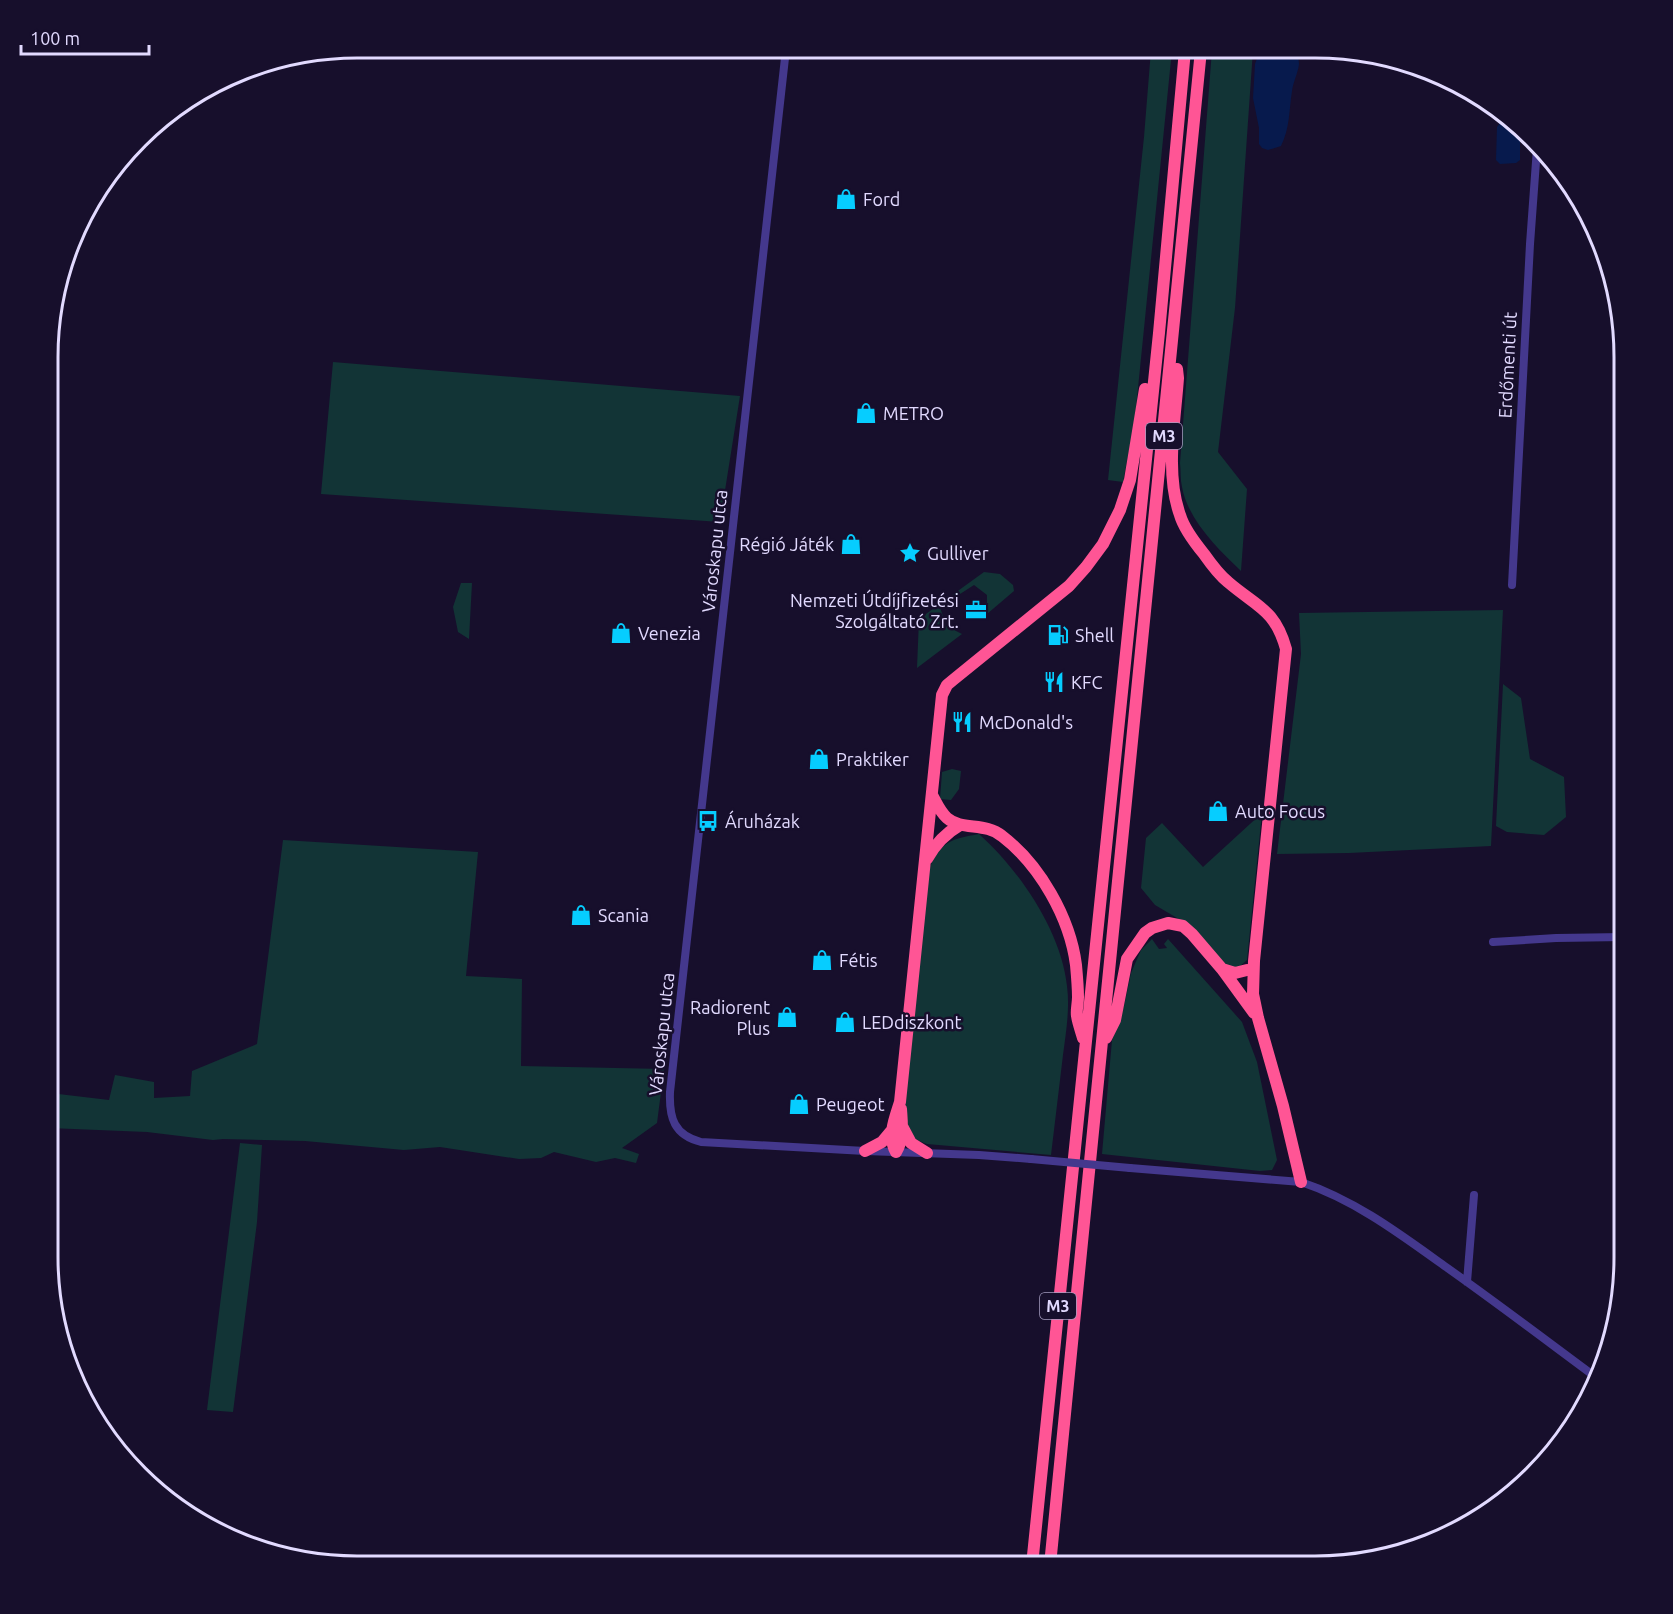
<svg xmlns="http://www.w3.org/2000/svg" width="1673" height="1614" font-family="Ubuntu,sans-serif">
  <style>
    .green { fill: #123436 }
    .water { fill: #071a4d }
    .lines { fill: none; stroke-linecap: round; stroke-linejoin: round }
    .minor { stroke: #44388d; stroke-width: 8 }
    .highway { stroke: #ff5595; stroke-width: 12 }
    .minor-bridge { stroke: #44388d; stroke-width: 8 }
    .labels { text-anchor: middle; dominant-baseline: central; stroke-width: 5; stroke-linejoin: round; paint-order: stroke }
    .shield { fill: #170f2c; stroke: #a59dc0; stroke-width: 1.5 }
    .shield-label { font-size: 16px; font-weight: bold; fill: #e2daff }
    .poi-label { font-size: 18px; fill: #e2daff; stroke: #170f2c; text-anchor: start }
    .street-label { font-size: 18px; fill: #e2daff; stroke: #170f2c }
    .rim { fill: none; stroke: #e2daff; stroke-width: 3 }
  </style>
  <rect width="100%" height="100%" fill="#170f2c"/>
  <path class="green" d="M1151 50H1172L1135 418 1123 482 1108 480 1144 137Z
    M1212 50H1253L1235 308 1218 452 1247 489 1241 571C1218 549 1188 520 1182 487 1180 479 1181 471 1180 463Z
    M333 362 740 396 720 522 321 494Z
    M984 572 1000 574 1013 585 1014 591 987 614V595L974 585 940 607 946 626 962 634 917 668 919 619Z
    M461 583H472L469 639 458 632 453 607Z
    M1503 610 1491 846 1349 853 1277 854 1301 654 1299 613Z
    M1503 684 1521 698 1530 759 1564 777 1566 817 1544 835 1507 832 1496 826Z
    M952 769 961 771 959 789 951 800 940 799 942 772Z
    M1262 813 1247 960 1238 968 1224 966 1194 928 1155 905 1141 888 1146 838 1162 823 1203 867Z
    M979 834C1020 871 1061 931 1067 986 1070 1009 1066 1032 1063 1055 1059 1088 1055 1122 1051 1155L927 1144C919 1141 913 1139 909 1131 901 1108 909 1055 912 1029 918 975 923 922 929 868 942 841 951 839 979 834Z
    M283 840 478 852 466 976 522 979 521 1066 664 1069 657 1123 622 1148 639 1154 636 1163 615 1158 596 1162 554 1152 541 1158 519 1159 440 1147 404 1150 305 1141 223 1139 213 1140 147 1132 49 1128 50 1093 109 1100 115 1075 154 1082V1098L190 1096 192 1071 257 1044Z
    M1152 939 1159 949 1167 948 1164 944 1168 939 1242 1022 1257 1062 1277 1160 1272 1170 1260 1171 1102 1154 1112 1040 1117 1028 1124 1006 1131 973 1141 950Z
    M240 1143 262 1145 257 1222 233 1412 207 1410Z"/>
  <path class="water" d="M1260 50H1295C1297 55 1299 59 1299 64 1298 73 1293 82 1292 91 1289 110 1290 128 1281 146L1268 150 1262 148 1259 144V128L1253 98 1255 64Z
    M1500 123H1508L1520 133V160L1516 163 1500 164 1496 160 1497 127Z"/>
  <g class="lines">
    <path class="minor" d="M786 49 670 1092C669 1118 674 1135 701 1142L865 1151 979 1155 1031 1159
      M1512 585 1530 244 1537 148
      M1493 942 1556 938 1624 937
      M1130 1168 1301 1182C1355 1200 1400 1234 1446 1267 1497 1303 1547 1341 1597 1378
      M1467 1282 1474 1195"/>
    <path class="highway" d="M1177 369 1178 378C1175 421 1165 474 1180 515 1184 529 1195 543 1204 554 1211 564 1218 574 1228 582 1257 607 1275 609 1286 649L1254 961 1253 994 1258 1018 1283 1106 1301 1182
      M932 795C936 802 940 812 947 818 962 831 985 822 1002 836 1040 865 1070 918 1076 965 1077 976 1078 987 1078 997 1078 1004 1076 1010 1077 1016 1078 1023 1081 1031 1083 1038
      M927 859C934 846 946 833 960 825
      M1222 969 1235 973 1247 970
      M1106 1038 1115 1020 1127 959 1145 933 1152 928 1168 923 1183 926 1192 934 1222 969 1254 1013
      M902 1126 911 1143 927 1153
      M865 1151 882 1142 892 1130
      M896 1152C887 1136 895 1118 900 1102L942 695 947 685 953 680 1069 586 1086 567 1103 544 1120 510 1130 480 1145 389
      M896 1152C904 1139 902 1124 901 1109
      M1032 1565 1159 333 1185 50
      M1050 1565C1099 1060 1153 556 1201 50"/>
    <path class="minor-bridge" d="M1031 1159 1130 1168"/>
  </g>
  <defs>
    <symbol id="shop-bare" viewBox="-9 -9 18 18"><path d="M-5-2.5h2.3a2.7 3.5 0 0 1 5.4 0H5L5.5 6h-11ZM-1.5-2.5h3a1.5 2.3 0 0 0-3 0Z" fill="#06cdff" stroke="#170f2c" stroke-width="2.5" paint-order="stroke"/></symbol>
    <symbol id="sight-bare" viewBox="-9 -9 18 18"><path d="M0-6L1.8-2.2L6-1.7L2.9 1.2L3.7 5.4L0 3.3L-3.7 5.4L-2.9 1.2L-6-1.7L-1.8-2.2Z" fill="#06cdff" stroke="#170f2c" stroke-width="2.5" paint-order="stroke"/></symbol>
    <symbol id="office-bare" viewBox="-9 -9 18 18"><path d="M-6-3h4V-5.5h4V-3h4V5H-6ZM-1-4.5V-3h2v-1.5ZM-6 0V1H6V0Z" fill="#06cdff" stroke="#170f2c" stroke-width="2.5" paint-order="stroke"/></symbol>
    <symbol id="fuel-bare" viewBox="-9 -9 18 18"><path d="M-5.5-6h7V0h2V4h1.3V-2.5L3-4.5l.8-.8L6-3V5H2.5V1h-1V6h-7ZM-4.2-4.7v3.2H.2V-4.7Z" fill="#06cdff" stroke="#170f2c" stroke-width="2.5" paint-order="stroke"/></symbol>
    <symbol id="restaurant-bare" viewBox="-9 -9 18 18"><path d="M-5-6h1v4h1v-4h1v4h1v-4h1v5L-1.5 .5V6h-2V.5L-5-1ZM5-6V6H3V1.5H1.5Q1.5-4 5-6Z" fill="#06cdff" stroke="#170f2c" stroke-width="2.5" paint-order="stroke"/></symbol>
    <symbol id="bus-bare" viewBox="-9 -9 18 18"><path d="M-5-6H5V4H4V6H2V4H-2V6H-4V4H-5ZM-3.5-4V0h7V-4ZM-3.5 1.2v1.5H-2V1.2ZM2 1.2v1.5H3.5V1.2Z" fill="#06cdff" stroke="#170f2c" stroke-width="2.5" paint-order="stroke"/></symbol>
  </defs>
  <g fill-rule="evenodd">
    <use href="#shop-bare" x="831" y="184" width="30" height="30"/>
    <use href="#shop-bare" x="851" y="398" width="30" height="30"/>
    <use href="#shop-bare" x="836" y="529" width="30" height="30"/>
    <use href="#sight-bare" x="895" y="538" width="30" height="30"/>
    <use href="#office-bare" x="961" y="595" width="30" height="30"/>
    <use href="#shop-bare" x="606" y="618" width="30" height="30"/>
    <use href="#fuel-bare" x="1043" y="620" width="30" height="30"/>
    <use href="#restaurant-bare" x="1039" y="667" width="30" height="30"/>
    <use href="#restaurant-bare" x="947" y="707" width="30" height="30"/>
    <use href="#shop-bare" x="804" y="744" width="30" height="30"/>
    <use href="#shop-bare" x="1203" y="796" width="30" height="30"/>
    <use href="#bus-bare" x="693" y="806" width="30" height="30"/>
    <use href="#shop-bare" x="566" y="900" width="30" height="30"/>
    <use href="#shop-bare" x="807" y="945" width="30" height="30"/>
    <use href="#shop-bare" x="772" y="1002" width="30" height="30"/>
    <use href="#shop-bare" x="830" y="1007" width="30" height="30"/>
    <use href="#shop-bare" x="784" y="1089" width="30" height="30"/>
  </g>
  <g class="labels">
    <g class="shield">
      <rect x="1146" y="423" width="36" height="26" rx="4.5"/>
      <rect x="1040" y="1293" width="36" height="26" rx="4.5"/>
    </g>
    <g class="shield-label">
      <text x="1164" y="436">M3</text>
      <text x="1058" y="1306">M3</text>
    </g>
    <g class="poi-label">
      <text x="863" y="199">Ford</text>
      <text x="883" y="413">METRO</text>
      <text x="834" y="544" text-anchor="end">Régió Játék</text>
      <text x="927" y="553">Gulliver</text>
      <text x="959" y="600" text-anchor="end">Nemzeti Útdíjfizetési<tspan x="959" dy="21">Szolgáltató Zrt.</tspan></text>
      <text x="638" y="633">Venezia</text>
      <text x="1075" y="635">Shell</text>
      <text x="1071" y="682">KFC</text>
      <text x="979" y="722">McDonald's</text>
      <text x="836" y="759">Praktiker</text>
      <text x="1235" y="811">Auto Focus</text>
      <text x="725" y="821">Áruházak</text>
      <text x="598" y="915">Scania</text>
      <text x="839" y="960">Fétis</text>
      <text x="770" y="1007" text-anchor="end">Radiorent<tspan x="770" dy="21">Plus</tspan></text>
      <text x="862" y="1022">LEDdiszkont</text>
      <text x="816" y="1104">Peugeot</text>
    </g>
    <g class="street-label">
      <text transform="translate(1507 365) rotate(-87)">Erdőmenti út</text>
      <text transform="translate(714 551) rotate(-84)">Városkapu utca</text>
      <text transform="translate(661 1034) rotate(-84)">Városkapu utca</text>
    </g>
  </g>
  <path d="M0 0H1673V1614H0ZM357 58H1315A299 299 0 0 1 1614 357V1257A299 299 0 0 1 1315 1556H357A299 299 0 0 1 58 1257V357A299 299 0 0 1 357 58Z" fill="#170f2c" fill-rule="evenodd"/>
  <path class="rim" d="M357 58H1315A299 299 0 0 1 1614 357V1257A299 299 0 0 1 1315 1556H357A299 299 0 0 1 58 1257V357A299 299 0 0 1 357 58Z"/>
  <path d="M21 45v9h128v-9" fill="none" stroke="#e2daff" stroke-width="3"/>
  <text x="30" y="45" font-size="18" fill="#e2daff" stroke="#170f2c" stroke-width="4.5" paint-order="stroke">100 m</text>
</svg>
